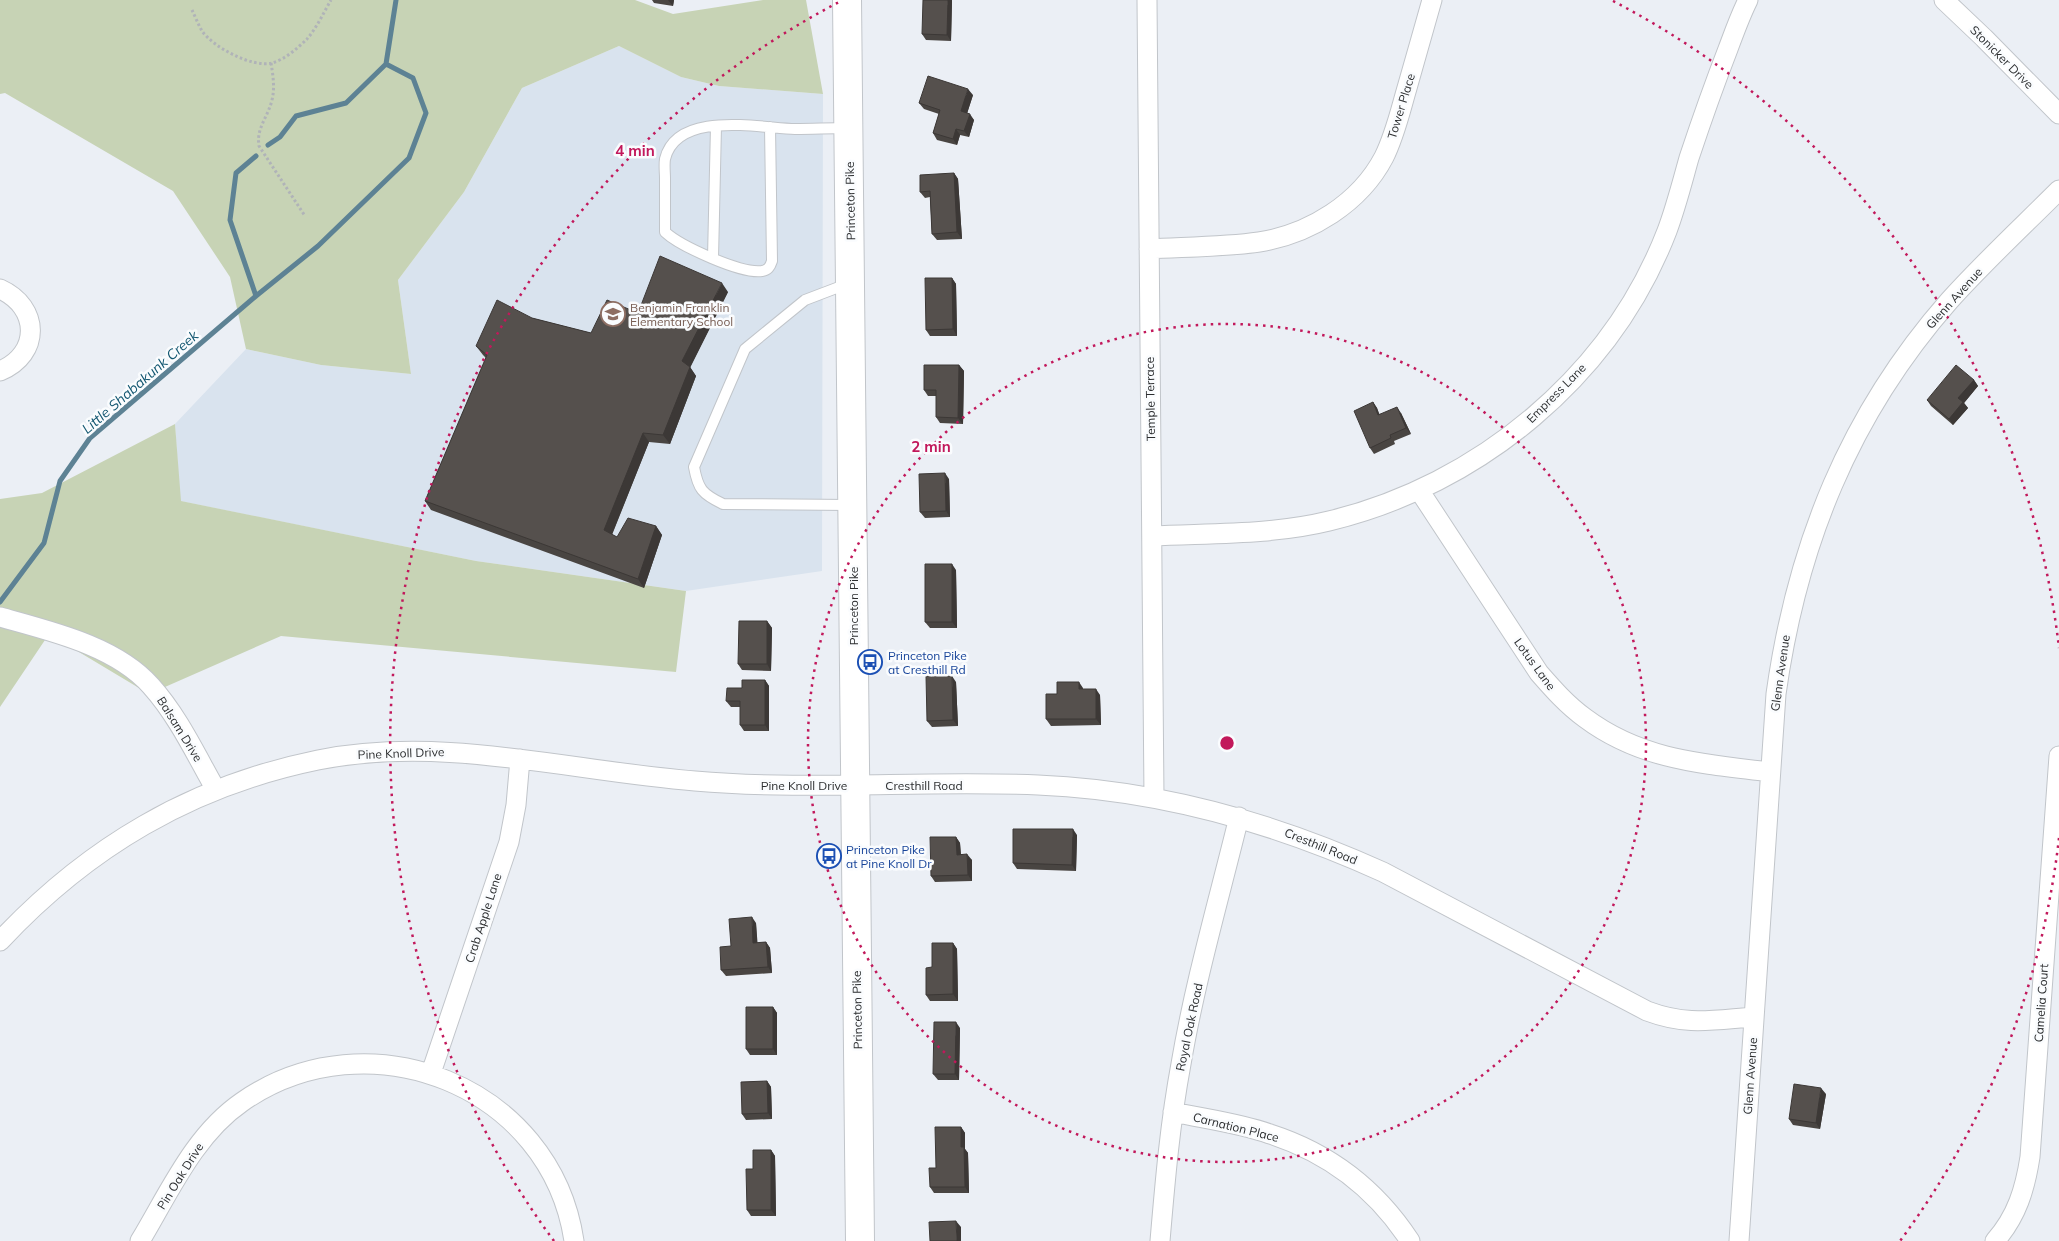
<svg xmlns="http://www.w3.org/2000/svg" width="2059" height="1241" font-family="Mulish,sans-serif">
  <style>
    .built { fill: #d9e3ee }
    .green { fill: #c7d3b5 }
    .lines { fill: none; stroke-linecap: round; stroke-linejoin: round }
    .stream { stroke: #5d8294; stroke-width: 5 }
    .service-casing { stroke: #c1c5ca; stroke-width: 12 }
    .minor-casing { stroke: #c1c5ca; stroke-width: 21 }
    .secondary-casing { stroke: #c1c5ca; stroke-width: 30 }
    .path { stroke: #b0b3b8; stroke-width: 3; stroke-dasharray: 2.5 2.5; stroke-linecap: butt }
    .service { stroke: #fff; stroke-width: 10 }
    .minor { stroke: #fff; stroke-width: 19 }
    .secondary { stroke: #fff; stroke-width: 28 }
    .wall { fill: #494542 }
    .shaded-wall { fill: #3c3836 }
    .building { fill: #55504d; stroke: #3c3836 }
    .ring { fill: none; stroke: #c2185b; stroke-width: 2.5; stroke-dasharray: 2.5 5 }
    .labels { text-anchor: middle; dominant-baseline: central; stroke-width: 5; stroke-linejoin: round; paint-order: stroke }
    .street-label { font-size: 12px; fill: #2b2d2f; stroke: #fafcfe }
    .education-label { font-size: 12px; fill: #785e54; stroke: #fafcfe; text-anchor: start }
    .transit-label { font-size: 12px; fill: #164399; stroke: #fafcfe; text-anchor: start }
    .water-label { font-size: 14px; font-style: italic; fill: #135771; stroke: #fafcfe }
    .centre { fill: #c2185b; stroke: #fafcfe; stroke-width: 2.5 }
    .ring-label { font-size: 15px; text-anchor: middle; font-weight: bold; fill: #c2185b; stroke: #fafcfe; stroke-width: 5; stroke-linejoin: round; paint-order: stroke }
  </style>
  <rect width="100%" height="100%" fill="#ebeff5"/>
  <path class="built" d="M619 46 681 77 719 86 823 94 822 571 686 591 476 561 180 501 175 424 246 349 321 365 411 374 398 280 464 192 522 88Z"/>
  <path class="green" d="M0 0H635L673 14 763 0H806L823 94 719 86 681 77 619 46 522 88 464 192 398 280 411 374 321 365 246 349 230 277 173 191 5 93 0 94Z
    M175 424 181 501 476 561 686 591 676 672 281 636 149 694 49 634 0 707V499L42 493Z"/>
  <g class="lines">
    <path class="stream" d="M268 145 280 137 296 116 346 103 386 64
      M256 296 318 246 409 158 426 113 413 78 386 64 396 0
      M0 602 44 543 60 481 90 438 256 296 230 220 236 173 256 156"/>
    <defs>
      <path id="service" d="M770 127 772 261C770 267 768 270 762 271 741 274 680 246 665 232 665 214 665 196 665 178 665 173 664 165 665 159 677 110 759 128 795 129 812 129 830 128 848 128
        M713 258 716 126
        M847 284 805 300 745 349 694 467C698 489 702 494 723 504L851 505"/>
      <path id="minor" d="M1147 0 1154 798
        M1944 0 1984 38 2059 114
        M1149 249C1184 247 1225 247 1259 242 1310 234 1360 203 1384 157 1395 135 1400 112 1407 88 1415 59 1424 29 1432 0
        M0 289C40 307 41 354 0 371
        M1419 490 1539 673C1553 689 1567 705 1585 718 1641 760 1703 764 1770 772
        M1152 536C1211 533 1272 535 1329 521 1479 485 1611 376 1667 231 1676 207 1682 183 1689 158 1701 122 1714 85 1728 49 1734 33 1740 16 1748 0
        M0 617C50 631 116 646 151 686 178 716 196 755 216 790
        M0 941C88 847 191 786 318 760 444 735 569 771 695 781 809 791 924 780 1038 785 1158 790 1273 822 1383 872L1647 1011C1687 1026 1712 1020 1754 1017
        M431 1073 509 842 516 805 520 759
        M1173 1112C1205 1119 1239 1123 1270 1134 1329 1153 1376 1189 1410 1241
        M140 1241C169 1193 194 1135 242 1102 368 1014 551 1086 574 1241
        M1160 1241C1165 1182 1170 1123 1181 1064 1195 981 1219 899 1239 817
        M1739 1241 1776 694C1797 545 1849 415 1949 301 1984 262 2022 227 2059 190
        M1995 1241C2017 1216 2025 1189 2030 1157L2059 756"/>
      <path id="secondary" d="M847 0 860 1241"/>
    </defs>
    <use href="#service" class="service-casing"/>
    <use href="#minor" class="minor-casing"/>
    <use href="#secondary" class="secondary-casing"/>
    <path class="path" d="M192 10C195 16 198 24 202 31 213 47 252 68 272 63 284 60 298 48 307 39 316 29 324 12 331 0
      M271 63C273 75 275 88 272 100 268 117 256 128 259 146L305 216"/>
    <use href="#service" class="service"/>
    <use href="#minor" class="minor"/>
    <use href="#secondary" class="secondary"/>
  </g>
  <path class="wall" d="M652 0H674L673 6 654 3Z
    M952 0 951 41 926 40 922 34Z
    M973 95 967 113 974 120 969 137 960 135 957 145 937 140 933 133 939 114 924 109 919 103Z
    M954 173 958 179 962 239 937 240 932 234 930 197 925 198 920 192Z
    M952 278 956 284 957 336H930L926 330Z
    M728 292 690 367 696 376 670 444 649 442 612 535 617 537 656 526 662 535 644 588 431 510 425 501 486 358 483 355 476 346 532 318 591 333 638 313Z
    M959 365 964 371 963 424 940 423 936 417V396H928L924 390Z
    M1974 380 1978 386 1964 403 1968 408 1953 425 1931 406 1927 400Z
    M1373 402 1377 408 1379 414 1401 413 1411 434 1394 441 1395 444 1374 454 1370 448Z
    M949 479 950 517 925 518 920 512Z
    M956 570 957 628H930L925 622Z
    M767 621 772 628 771 671 742 670 738 664Z
    M765 680 769 686V731H744L740 725V707H731L726 701 742 688Z
    M956 682 958 726 932 727 927 721Z
    M1083 688V689L1100 695 1101 725 1051 726 1046 719 1057 694Z
    M1077 835 1076 871 1017 869 1013 863Z
    M956 837 960 843 961 854 972 860V881L935 882 931 876Z
    M756 923 757 943 766 942 770 948 772 973 726 976 721 970 731 946Z
    M953 943 957 949 958 1001H930L926 995 932 967Z
    M773 1007 777 1013V1055H750L746 1049Z
    M960 1028 959 1080H938L933 1074Z
    M767 1081 771 1087 772 1119 746 1120 742 1114Z
    M1826 1094 1820 1129 1793 1125 1789 1119Z
    M961 1127 965 1133V1149L968 1153 969 1193H934L930 1187 936 1168Z
    M771 1150 775 1156 776 1216H751L747 1210Z"/>
  <path class="shaded-wall" d="M668 0H674L673 6Z
    M948 0H952L951 41 947 35Z
    M968 89 973 95 966 117 961 111Z
    M970 114 974 120 969 137 964 131Z
    M956 129 960 135 957 145 953 139Z
    M954 173 958 179 962 239 957 232Z
    M952 278 956 284 957 336 953 329Z
    M722 283 728 292 689 370 682 361Z
    M959 365 964 371 963 424 958 418Z
    M690 367 696 376 670 444 663 435Z
    M1974 380 1978 386 1964 403 1968 408 1953 425 1949 419 1958 398Z
    M1373 402 1377 408 1382 421 1378 415Z
    M1397 407 1401 413 1411 434 1406 428Z
    M643 433 649 442 610 539 604 530Z
    M945 473 949 479 950 517 946 511Z
    M656 526 662 535 644 588 638 579Z
    M952 564 956 570 957 628 952 622Z
    M767 621 772 628 771 671 767 664Z
    M952 676 956 682 958 726 953 720Z
    M765 680 769 686V731L765 725Z
    M1079 682 1083 688V695L1079 689Z
    M1096 689 1100 695 1101 725 1096 719Z
    M1073 829 1077 835 1076 871 1072 865Z
    M956 837 960 843 961 861 957 855Z
    M967 854 972 860V881L968 875Z
    M752 917 756 923 758 949 753 943Z
    M766 942 770 948 772 973 768 967Z
    M953 943 957 949 958 1001 953 994Z
    M773 1007 777 1013V1055L773 1049Z
    M956 1022 960 1028 959 1080 955 1074Z
    M767 1081 771 1087 772 1119 768 1113Z
    M1821 1088 1826 1094 1820 1129 1816 1123Z
    M961 1127 965 1133V1149L968 1153 969 1193 965 1187 961 1147Z
    M771 1150 775 1156 776 1216 771 1210Z
    M956 1221 961 1227V1241H957Z"/>
  <path class="building" d="M923 0H948L947 35 922 34Z
    M928 76 968 89 961 111 970 114 964 131 956 129 953 139 933 133 940 110 919 103Z
    M954 173 957 232 932 234 930 191 920 192V175Z
    M660 256 722 283 682 361 690 367 663 435 643 433 604 530 617 537 628 518 656 526 638 579 425 501 487 355 476 346 497 300 532 318 591 333 607 300 638 313Z
    M925 278H952L953 329 926 330Z
    M924 365H959L958 418 936 417V390H924Z
    M1956 365 1974 380 1958 398 1963 402 1949 419 1927 400Z
    M1373 402 1378 415 1397 407 1406 428 1390 435 1391 438 1370 448 1354 411Z
    M945 473 946 511 920 512 919 474Z
    M925 564H952V622H925Z
    M739 621H767V664H738Z
    M926 676H952L953 720 927 721Z
    M742 680H765V725H740V701H726L727 688H742Z
    M1057 682H1079V689H1096V719H1046V694H1057Z
    M1013 829H1073L1072 865 1013 863Z
    M930 837H956L957 855 967 854 968 875 931 876Z
    M752 917 753 943 766 942 768 967 721 970 720 947 731 946 729 919Z
    M932 943H953V994L926 995V968L932 967Z
    M746 1007H773V1049H746Z
    M934 1022H956L955 1074H933Z
    M767 1081 768 1113 742 1114 741 1082Z
    M1794 1084 1821 1088 1816 1123 1789 1119Z
    M935 1127H961V1147H964L965 1187H930L929 1168H936Z
    M753 1150H771V1210H747L746 1169H753Z
    M956 1221 957 1241H930L929 1222Z"/>
  <g class="ring">
    <circle cx="1227" cy="743" r="419"/>
    <path d="M2059 838A837 837 0 0 1 1900 1241M554 1241A837 837 0 0 1 841 1M1613 1A837 837 0 0 1 2059 648"/>
  </g>
  <defs>
    <symbol id="school-ring" viewBox="-11 -11 22 22"><circle r="9.5" fill="#fafcfe" stroke="#8d6e63" stroke-width="1.5"/><path d="M0-5L7-2L0 1L-7-2ZM-4 1L0 2.5L4 1V4Q0 6-4 4Z" fill="#8d6e63"/></symbol>
    <symbol id="bus-ring" viewBox="-11 -11 22 22"><circle r="9.5" fill="#fafcfe" stroke="#1a4fb4" stroke-width="1.5"/><path d="M-5-6H5V4H4V6H2V4H-2V6H-4V4H-5ZM-3.5-4V0h7V-4ZM-3.5 1.2v1.5H-2V1.2ZM2 1.2v1.5H3.5V1.2Z" fill="#1a4fb4"/></symbol>
  </defs>
  <g fill-rule="evenodd">
    <use href="#school-ring" x="599" y="300" width="28" height="28"/>
    <use href="#bus-ring" x="856" y="648" width="28" height="28"/>
    <use href="#bus-ring" x="815" y="842" width="28" height="28"/>
  </g>
  <g class="labels">
    <g class="street-label">
      <text transform="translate(2002 57) rotate(45)">Stonicker Drive</text>
      <text transform="translate(1401 106) rotate(-73)">Tower Place</text>
      <text transform="translate(850 201) rotate(-91)">Princeton Pike</text>
      <text transform="translate(1954 298) rotate(-48)">Glenn Avenue</text>
      <text transform="translate(1556 393) rotate(-45)">Empress Lane</text>
      <text transform="translate(1150 399) rotate(-91)">Temple Terrace</text>
      <text transform="translate(853 606) rotate(-90)">Princeton Pike</text>
      <text transform="translate(1535 664) rotate(54)">Lotus Lane</text>
      <text transform="translate(1780 673) rotate(-82)">Glenn Avenue</text>
      <text transform="translate(180 729) rotate(58)">Balsam Drive</text>
      <text transform="translate(401 753) rotate(-2)">Pine Knoll Drive</text>
      <text x="804" y="785">Pine Knoll Drive</text>
      <text x="924" y="785">Cresthill Road</text>
      <text transform="translate(1321 846) rotate(22)">Cresthill Road</text>
      <text transform="translate(483 918) rotate(-72)">Crab Apple Lane</text>
      <text transform="translate(2041 1003) rotate(-86)">Camelia Court</text>
      <text transform="translate(857 1010) rotate(-91)">Princeton Pike</text>
      <text transform="translate(1189 1027) rotate(-78)">Royal Oak Road</text>
      <text transform="translate(1750 1076) rotate(-86)">Glenn Avenue</text>
      <text transform="translate(1236 1127) rotate(14)">Carnation Place</text>
      <text transform="translate(180 1176) rotate(-58)">Pin Oak Drive</text>
    </g>
    <g class="education-label">
      <text x="630" y="307">Benjamin Franklin<tspan x="630" dy="14">Elementary School</tspan></text>
    </g>
    <g class="transit-label">
      <text x="888" y="655">Princeton Pike<tspan x="888" dy="14">at Cresthill Rd</tspan></text>
      <text x="846" y="849">Princeton Pike<tspan x="846" dy="14">at Pine Knoll Dr</tspan></text>
    </g>
    <g class="water-label">
      <text transform="translate(140 382) rotate(-41)">Little Shabakunk Creek</text>
    </g>
  </g>
  <circle cx="1227" cy="743" r="8" class="centre"/>
  <g class="ring-label">
    <text x="635" y="156">4 min</text>
    <text x="931" y="452">2 min</text>
  </g>
</svg>
